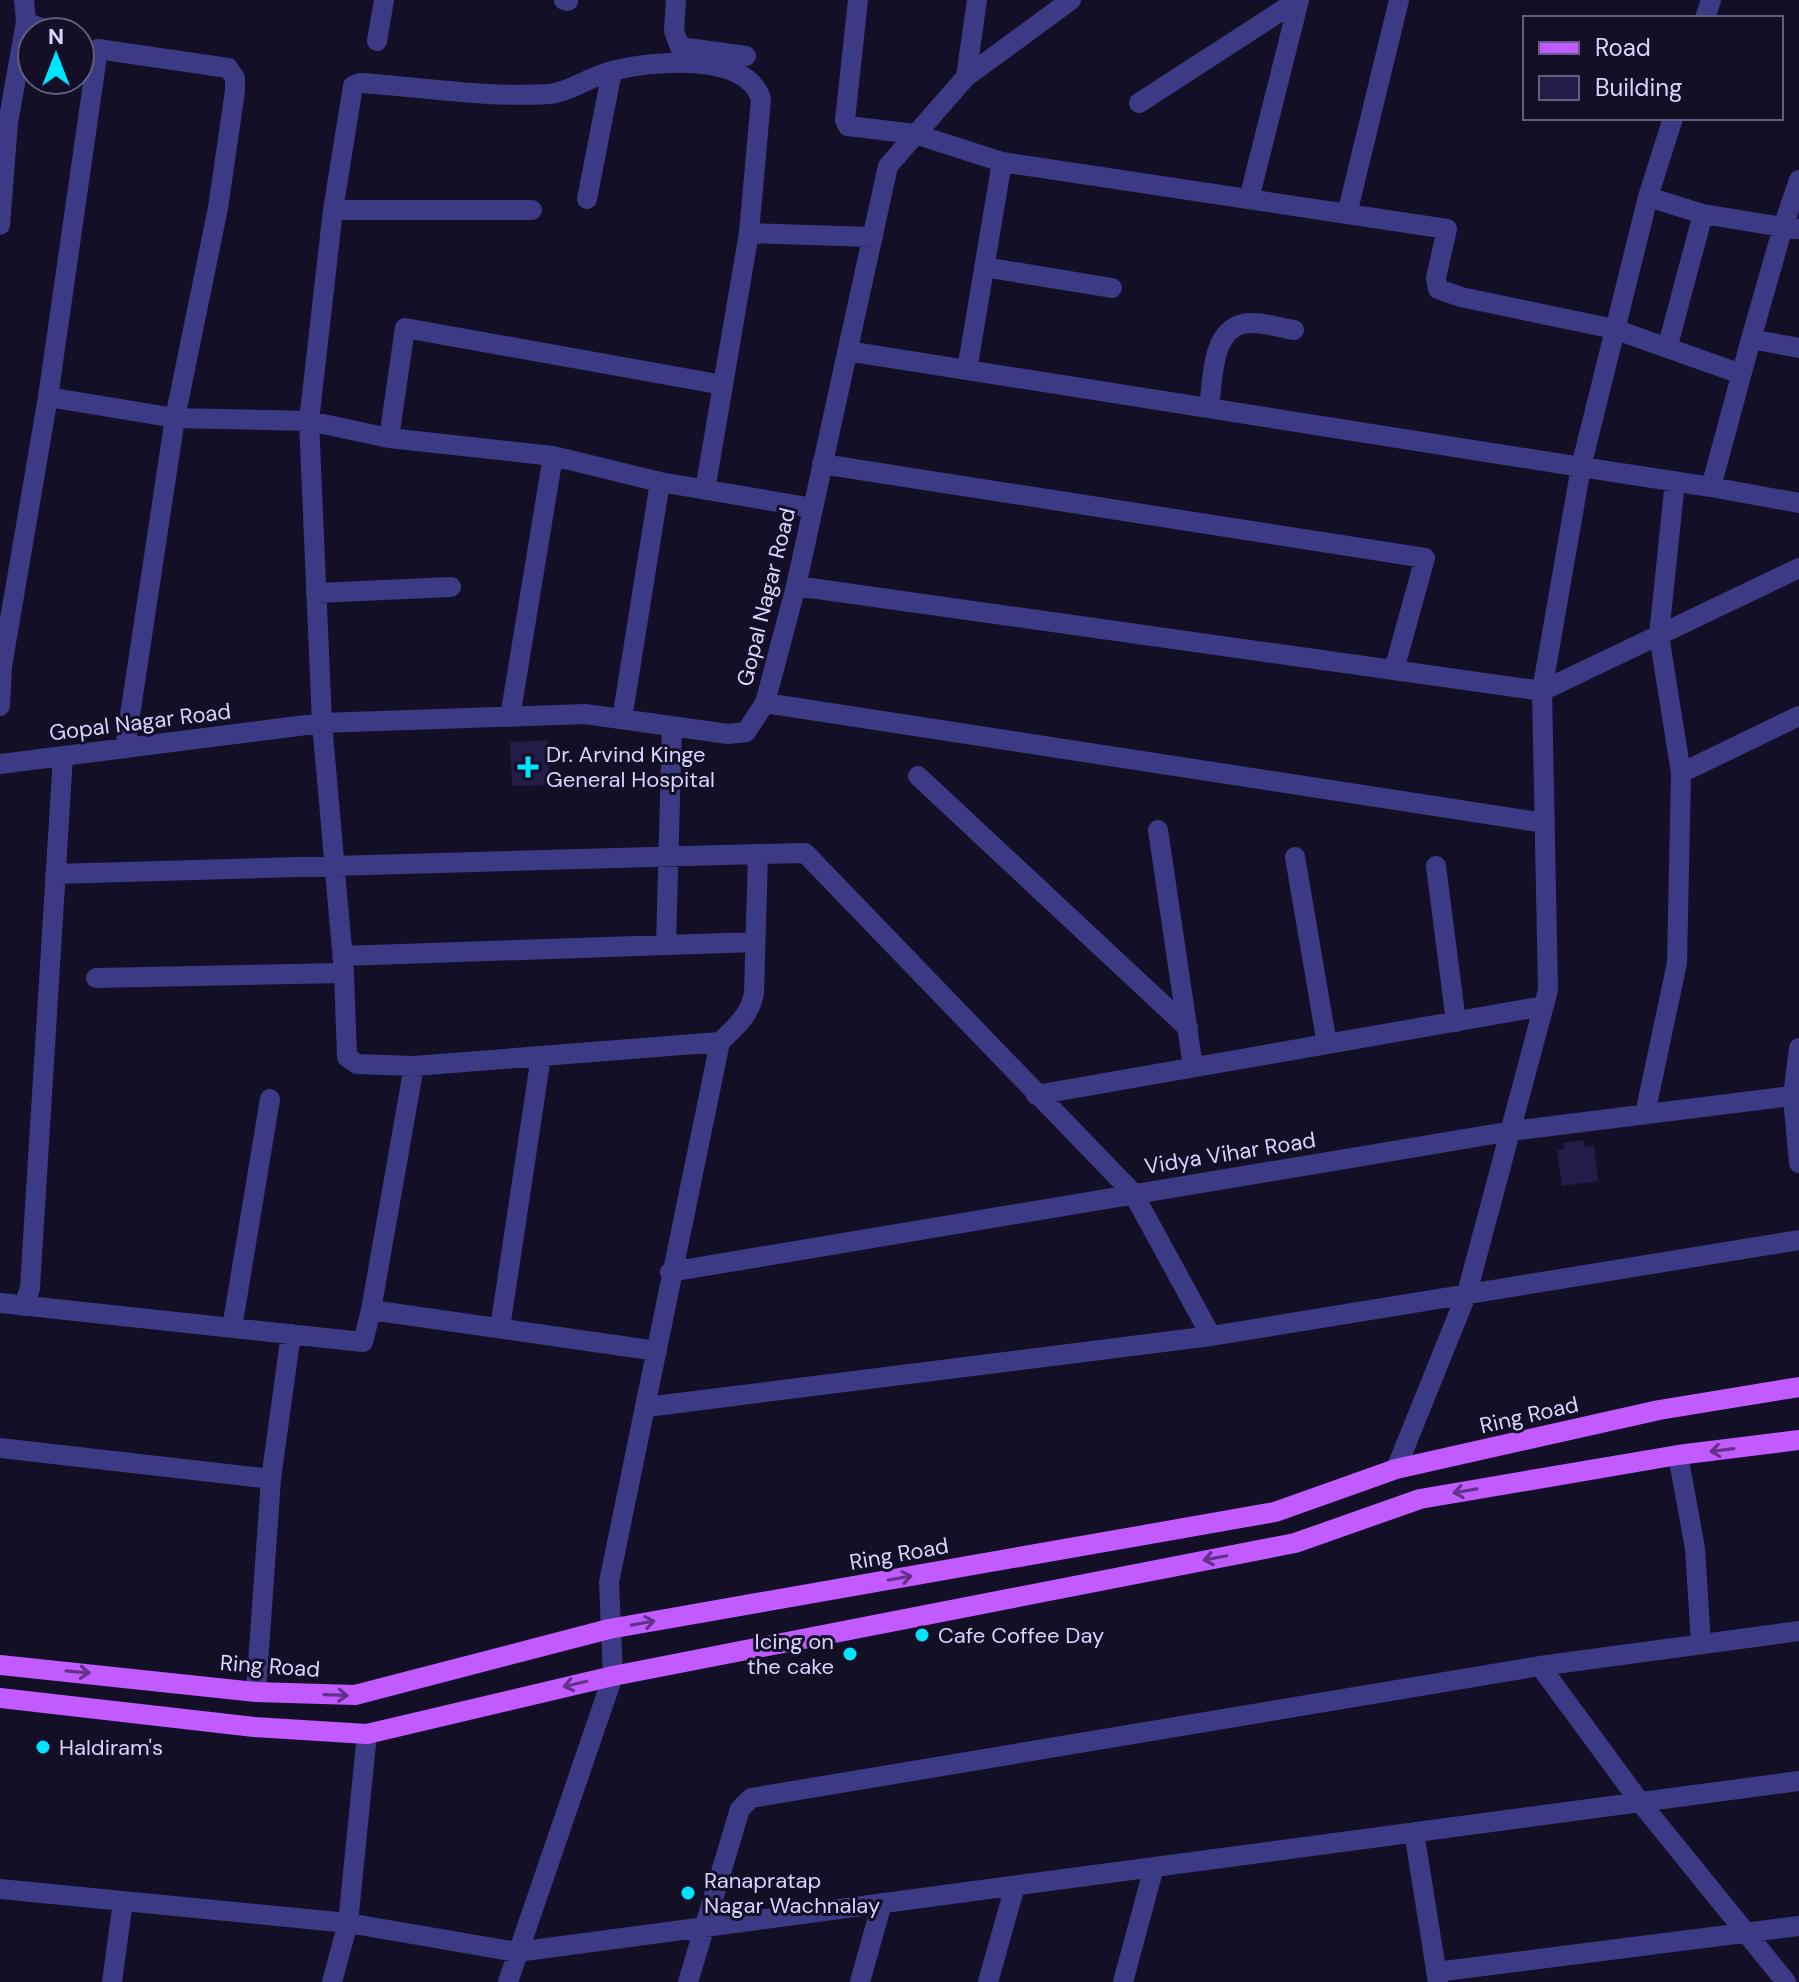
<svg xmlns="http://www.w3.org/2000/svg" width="1799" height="1982" font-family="'DM Sans',sans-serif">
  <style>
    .building { fill: #241b47 }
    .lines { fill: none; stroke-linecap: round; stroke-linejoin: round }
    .minor { stroke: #3d3a85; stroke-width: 20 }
    .primary { stroke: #c25bff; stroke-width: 20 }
    .oneway { stroke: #623188 }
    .poi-dot { fill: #00e5ff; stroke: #130f26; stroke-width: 3 }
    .labels { text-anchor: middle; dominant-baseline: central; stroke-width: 6; stroke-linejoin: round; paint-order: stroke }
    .street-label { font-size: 22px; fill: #d9d4ff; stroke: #130f26 }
    .poi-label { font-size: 22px; fill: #d9d4ff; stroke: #130f26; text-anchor: start }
  </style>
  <rect width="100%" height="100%" fill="#130f26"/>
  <path class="building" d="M548 740 549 785 512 786 510 742Z
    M1584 1140 1585 1147 1594 1145 1598 1181 1562 1186 1557 1150 1564 1149 1563 1143Z"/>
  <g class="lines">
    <path class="minor" d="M564 0 568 1
      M676 0 674 31 680 47 746 56
      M858 0 845 120 848 126 915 134 1002 162 967 370
      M1705 18 1711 0
      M26 22 52 32
      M377 41 384 0
      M966 77 977 0
      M1139 103 1298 0
      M1673 118 1648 197 1581 467 1711 487 1751 339 1799 348
      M0 120 8 123 26 22 24 0
      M1002 162 1447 229 1436 278 1438 289 1461 297 1614 329 1741 374
      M1648 197 1703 214 1783 227 1799 180
      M587 199 612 71
      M1249 199 1299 0
      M333 210H532
      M1347 214 1399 0
      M0 225 8 123
      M749 233 873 237
      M984 267 1112 288
      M1751 339 1783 227 1799 229
      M1668 345 1703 214
      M847 351 1581 467 1542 691 1548 990 1467 1293 1396 1469
      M1209 407C1213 380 1211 331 1243 324 1258 320 1279 328 1294 330
      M389 438 405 328 723 385 749 233 761 99C746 51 650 61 612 71 591 76 570 92 549 94 487 98 422 87 360 83L353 86 333 210 309 421 322 723 344 973 347 1057 357 1064 414 1066 720 1042
      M822 464 1425 558 1394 670
      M1711 487 1799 503
      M705 490 723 385
      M796 586 1542 691 1799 568
      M316 593 451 587
      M765 703 1545 823
      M0 706 2 666 48 397 98 49 228 68 235 78V91L218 208 175 418 48 397
      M510 717 553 456
      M622 719 660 482 813 508
      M125 748 175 418 309 421 389 438 553 456 660 482
      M0 764 322 723 585 714 728 734 746 732 765 703 796 586 888 166 966 77 1071 0
      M1681 773 1799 716
      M918 776 1188 1028
      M1158 830 1193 1067
      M1295 857 1327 1044
      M1436 866 1456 1022
      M55 874 758 854
      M666 945 672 726
      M342 956 755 942
      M96 978 344 973
      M1799 1048 1793 1096 1799 1163
      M1036 1095 1544 1006
      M1645 1114 1677 963 1681 773 1659 635 1675 481
      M670 1272 1512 1131 1799 1095
      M0 1303 363 1342 371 1310 657 1351
      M24 1306 30 1288 63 756
      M371 1310 414 1066
      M232 1328 270 1099
      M500 1328 541 1056
      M647 1407 1211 1336 1799 1240
      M0 1448 271 1479
      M1678 1455 1695 1548 1701 1644
      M1540 1666 1640 1802 1786 1982
      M256 1692 271 1479 291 1334
      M1414 1832 1438 1982
      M0 1889 348 1923 517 1952 1799 1781
      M1436 1972 1799 1926
      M112 1982 123 1901
      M332 1982 348 1923 367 1734
      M508 1982 613 1676 609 1582 720 1042C736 1027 750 1015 754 993L758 854 805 853 1133 1193 1211 1336
      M688 1982 740 1809 751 1798 1540 1666 1799 1631
      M860 1982 882 1903
      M988 1982 1015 1886
      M1123 1982 1154 1867"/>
    <path class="primary" d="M0 1665 256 1692 355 1695 609 1629 1275 1512 1396 1469 1659 1410 1799 1387
      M0 1698 254 1727 367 1734 613 1676 1295 1543 1420 1499 1678 1455 1799 1440"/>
  </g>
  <defs><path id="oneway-shaft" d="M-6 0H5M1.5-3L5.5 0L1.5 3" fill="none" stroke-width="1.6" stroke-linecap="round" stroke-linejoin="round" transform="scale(2)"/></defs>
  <g class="oneway">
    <use href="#oneway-shaft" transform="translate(1722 1450) rotate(173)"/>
    <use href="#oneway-shaft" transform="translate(1465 1491) rotate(170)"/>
    <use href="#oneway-shaft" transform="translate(1215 1558) rotate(169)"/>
    <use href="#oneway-shaft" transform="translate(900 1578) rotate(-10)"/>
    <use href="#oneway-shaft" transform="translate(643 1623) rotate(-10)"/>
    <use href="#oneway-shaft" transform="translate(78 1672) rotate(5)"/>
    <use href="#oneway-shaft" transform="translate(575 1684) rotate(167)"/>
    <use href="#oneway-shaft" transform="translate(336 1695) rotate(2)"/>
  </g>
  <g class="poi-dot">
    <path d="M524 755h8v8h8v8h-8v8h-8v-8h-8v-8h8z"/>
    <circle cx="922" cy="1635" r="8"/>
    <circle cx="850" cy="1654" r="8"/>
    <circle cx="43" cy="1747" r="8"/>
    <circle cx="688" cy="1893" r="8"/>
  </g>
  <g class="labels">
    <g class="street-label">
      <text transform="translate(766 597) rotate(-76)">Gopal Nagar Road</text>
      <text transform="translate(140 722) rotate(-7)">Gopal Nagar Road</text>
      <text transform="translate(1230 1153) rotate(-9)">Vidya Vihar Road</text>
      <text transform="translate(1529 1415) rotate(-13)">Ring Road</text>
      <text transform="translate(899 1554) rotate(-10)">Ring Road</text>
      <text transform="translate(270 1666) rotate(4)">Ring Road</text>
    </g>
    <g class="poi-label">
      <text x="546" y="754">Dr. Arvind Kinge<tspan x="546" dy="25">General Hospital</tspan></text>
      <text x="938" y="1635">Cafe Coffee Day</text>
      <text x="834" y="1641" text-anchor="end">Icing on<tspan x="834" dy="25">the cake</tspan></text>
      <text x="59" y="1747">Haldiram's</text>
      <text x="704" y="1880">Ranapratap<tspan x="704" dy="25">Nagar Wachnalay</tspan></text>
    </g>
  </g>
  <rect x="1523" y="16" width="260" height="104" fill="#130f26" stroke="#625e7d" stroke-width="2"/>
  <rect x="1539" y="42" width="40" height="12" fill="#c25bff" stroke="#625e7d" stroke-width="2"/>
  <text x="1595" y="56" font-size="24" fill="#d9d4ff">Road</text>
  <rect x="1539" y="76" width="40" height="24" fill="#241b47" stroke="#625e7d" stroke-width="2"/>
  <text x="1595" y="96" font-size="24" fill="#d9d4ff">Building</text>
  <g transform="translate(56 56)"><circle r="38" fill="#130f26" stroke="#625e7d" stroke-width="2"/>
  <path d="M0-6L14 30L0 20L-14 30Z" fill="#00e5ff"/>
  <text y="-12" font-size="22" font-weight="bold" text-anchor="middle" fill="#d9d4ff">N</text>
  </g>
</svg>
